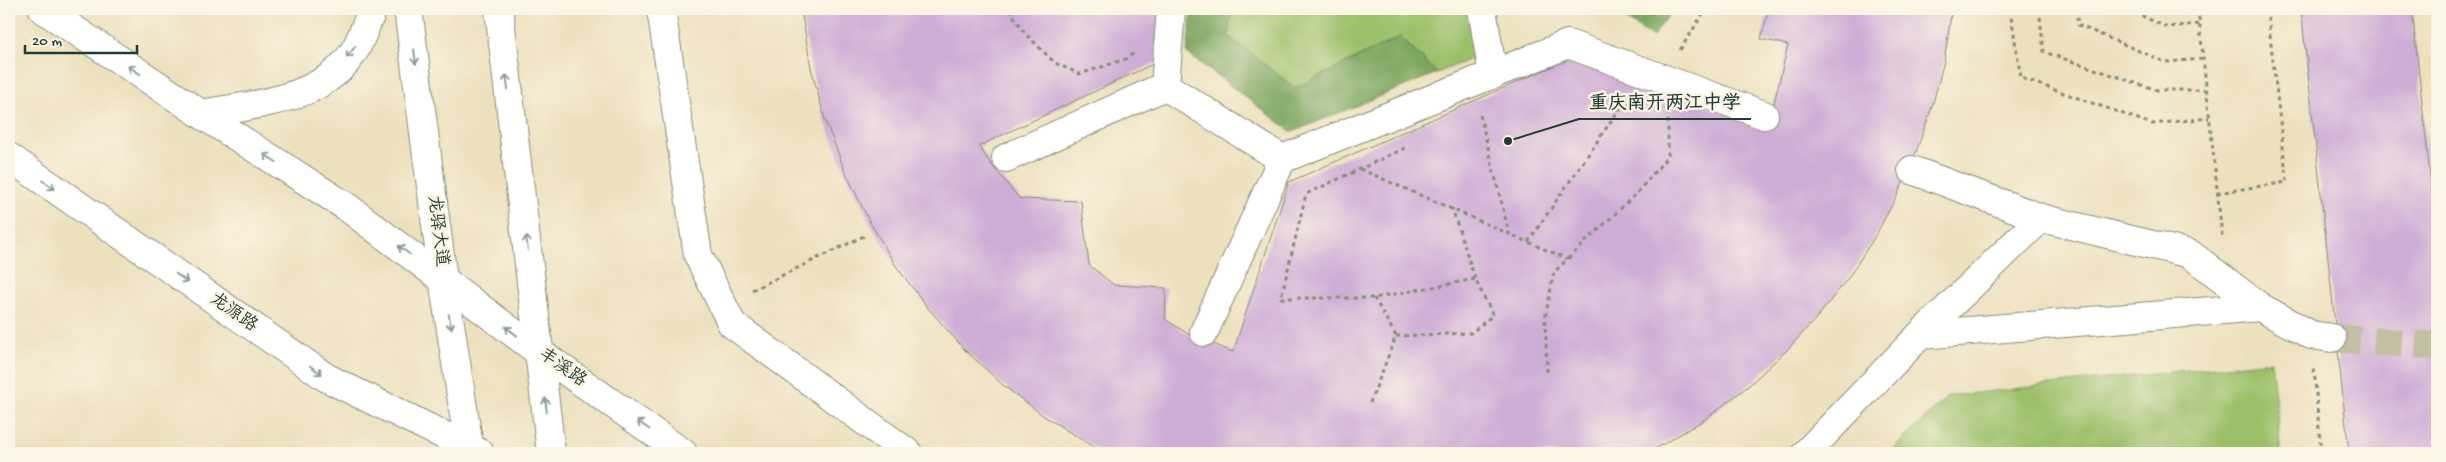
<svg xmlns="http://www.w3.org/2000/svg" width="2446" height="462" font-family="'Gochi Hand','LXGW WenKai TC',sans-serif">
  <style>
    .green { fill: #9cc06a; stroke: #5e7e4f }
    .forest { fill: #7da65e; stroke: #4e7249 }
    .building { fill: #cdacd6 }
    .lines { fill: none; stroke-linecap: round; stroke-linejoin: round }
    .minor-tunnel { stroke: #c3bfa2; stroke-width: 28; stroke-dasharray: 28 14; stroke-linecap: butt }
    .minor-casing { stroke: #868e78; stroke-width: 30 }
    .major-casing { stroke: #868e78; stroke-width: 30 }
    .path { stroke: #868e78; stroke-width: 3; stroke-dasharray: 4 4; stroke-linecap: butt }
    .minor { stroke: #fff; stroke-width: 28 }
    .major { stroke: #fff; stroke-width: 28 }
    .oneway { stroke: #8f9e9a }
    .labels { text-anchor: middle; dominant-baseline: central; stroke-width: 5; stroke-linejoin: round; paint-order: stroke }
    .street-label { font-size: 18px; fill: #1f3d34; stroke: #fcf5e5 }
    .leader { fill: none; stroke: #1f3d34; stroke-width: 2 }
    .callout-dot { fill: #1f3d34; stroke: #fcf5e5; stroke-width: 2 }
    .callout-label { font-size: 19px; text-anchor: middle; font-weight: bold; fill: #1f3d34; stroke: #fcf5e5; stroke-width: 5; stroke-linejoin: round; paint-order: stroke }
  </style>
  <rect width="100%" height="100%" fill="#fcf5e5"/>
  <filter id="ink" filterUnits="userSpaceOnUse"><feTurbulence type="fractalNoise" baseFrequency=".02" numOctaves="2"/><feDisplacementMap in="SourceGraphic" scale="10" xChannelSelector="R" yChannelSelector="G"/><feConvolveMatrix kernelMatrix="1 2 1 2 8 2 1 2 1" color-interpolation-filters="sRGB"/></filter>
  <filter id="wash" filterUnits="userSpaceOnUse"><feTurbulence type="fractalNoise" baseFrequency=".0096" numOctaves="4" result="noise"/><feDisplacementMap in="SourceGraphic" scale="20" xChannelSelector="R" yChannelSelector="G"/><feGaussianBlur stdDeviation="1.12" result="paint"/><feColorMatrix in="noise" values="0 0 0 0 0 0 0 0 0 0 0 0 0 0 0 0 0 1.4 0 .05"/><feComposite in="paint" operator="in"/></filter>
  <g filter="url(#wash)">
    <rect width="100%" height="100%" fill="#ece0bd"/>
    <path class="green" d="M1232 9H1467L1475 57 1437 73 1400 37 1295 88 1228 36Z
      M2271 361 2281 453H1889L1948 396Z"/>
    <path class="forest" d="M1192 9H1232L1228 36 1295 88 1400 37 1437 73 1292 132 1187 53Z
      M1610 9H1673L1653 37Z"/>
    <g id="blocks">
      <path class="building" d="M801 9H1160L1157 62 979 146 990 163 1020 199 1081 201 1089 265 1114 285 1166 288 1165 319 1188 334 1233 352 1289 182 1572 58 1768 128 1788 45 1761 39 1769 9H1952L1944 61 1932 107 1916 152 1897 196 1874 238 1848 278 1819 315 1787 350 1747 387 1704 420 1648 453H1106L1092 446 1047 418 1004 386 964 349 928 308 896 266 868 219 845 171 825 120 811 68Z
        M2301 9H2412L2437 241V453H2349Z"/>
    </g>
  </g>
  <g filter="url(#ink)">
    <use href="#blocks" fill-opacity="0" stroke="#868e78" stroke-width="1"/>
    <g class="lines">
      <path class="minor-tunnel" d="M2332 338 2437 346"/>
      <defs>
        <path id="minor" d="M661 9 698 255 732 324 908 453
          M1482 9 1493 75
          M1165 86 1282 159
          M1006 158 1165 86 1171 9
          M1912 170 2041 218 2190 254 2260 307 2311 335 2332 338
          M1204 332 1282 159 1568 44 1764 115
          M1920 335 2041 218
          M1806 453 1920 335 2260 307"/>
        <path id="major" d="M43 9 201 114 347 207 540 353 683 453
          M408 9 443 279 470 453
          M499 9 551 453
          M201 114C254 104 326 101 356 48 362 36 367 22 373 9
          M9 157 327 378 480 453"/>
      </defs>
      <use href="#minor" class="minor-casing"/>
      <use href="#major" class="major-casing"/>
      <path class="path" d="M1009 9 1025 33 1055 63 1080 74 1129 58 1133 53
        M2010 9 2021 78 2152 124 2209 118
        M2039 9 2044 52 2157 90H2207
        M2076 9 2078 25 2165 62 2203 59
        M2127 9 2166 27 2199 24
        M2198 9 2222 236
        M1680 50 1706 9
        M1480 115 1509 233
        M1405 148 1306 194 1281 298H1374L1475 279
        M1360 169 1567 259
        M2217 193 2287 182 2267 9
        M1528 242 1625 101
        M752 290 866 235
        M1396 336 1471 333 1493 315 1475 279 1452 208
        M2314 369 2321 453
        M1547 372 1545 319 1554 272 1636 194 1668 156V115
        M1370 403 1396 336 1374 298"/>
      <use href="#minor" class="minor"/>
      <use href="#major" class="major"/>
    </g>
    <defs><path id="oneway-shaft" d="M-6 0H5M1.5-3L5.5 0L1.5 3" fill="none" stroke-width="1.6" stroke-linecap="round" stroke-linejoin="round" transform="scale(1.25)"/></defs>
    <g class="oneway">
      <use href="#oneway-shaft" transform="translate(351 52) rotate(127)"/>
      <use href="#oneway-shaft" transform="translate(415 57) rotate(83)"/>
      <use href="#oneway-shaft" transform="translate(134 70) rotate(-146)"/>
      <use href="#oneway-shaft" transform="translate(507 82) rotate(-97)"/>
      <use href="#oneway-shaft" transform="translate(270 158) rotate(-148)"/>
      <use href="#oneway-shaft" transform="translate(49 185) rotate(35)"/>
      <use href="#oneway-shaft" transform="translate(527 243) rotate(-97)"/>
      <use href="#oneway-shaft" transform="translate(404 250) rotate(-143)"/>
      <use href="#oneway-shaft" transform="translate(182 278) rotate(35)"/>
      <use href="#oneway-shaft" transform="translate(450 322) rotate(81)"/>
      <use href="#oneway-shaft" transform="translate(511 331) rotate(-142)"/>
      <use href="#oneway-shaft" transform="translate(316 370) rotate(35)"/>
      <use href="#oneway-shaft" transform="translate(546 405) rotate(-96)"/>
      <use href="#oneway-shaft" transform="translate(643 425) rotate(-145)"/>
    </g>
  </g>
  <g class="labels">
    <g class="street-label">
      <text transform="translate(437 231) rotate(83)">龙驿大道</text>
      <text transform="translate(233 313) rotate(35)">龙源路</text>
      <text transform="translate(562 368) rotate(35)">丰溪路</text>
    </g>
  </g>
  <path class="leader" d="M1508 141L1579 119H1751"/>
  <circle class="callout-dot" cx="1508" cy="141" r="5"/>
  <g class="callout-label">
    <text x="1665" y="108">重庆南开两江中学</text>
  </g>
  <rect width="2446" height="462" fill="none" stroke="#fcf5e5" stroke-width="30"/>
  <path d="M25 45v8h112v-8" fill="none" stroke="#1f3d34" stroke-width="2.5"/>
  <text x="32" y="45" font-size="15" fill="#1f3d34" stroke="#fcf5e5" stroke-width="4" paint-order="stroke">20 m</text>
</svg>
